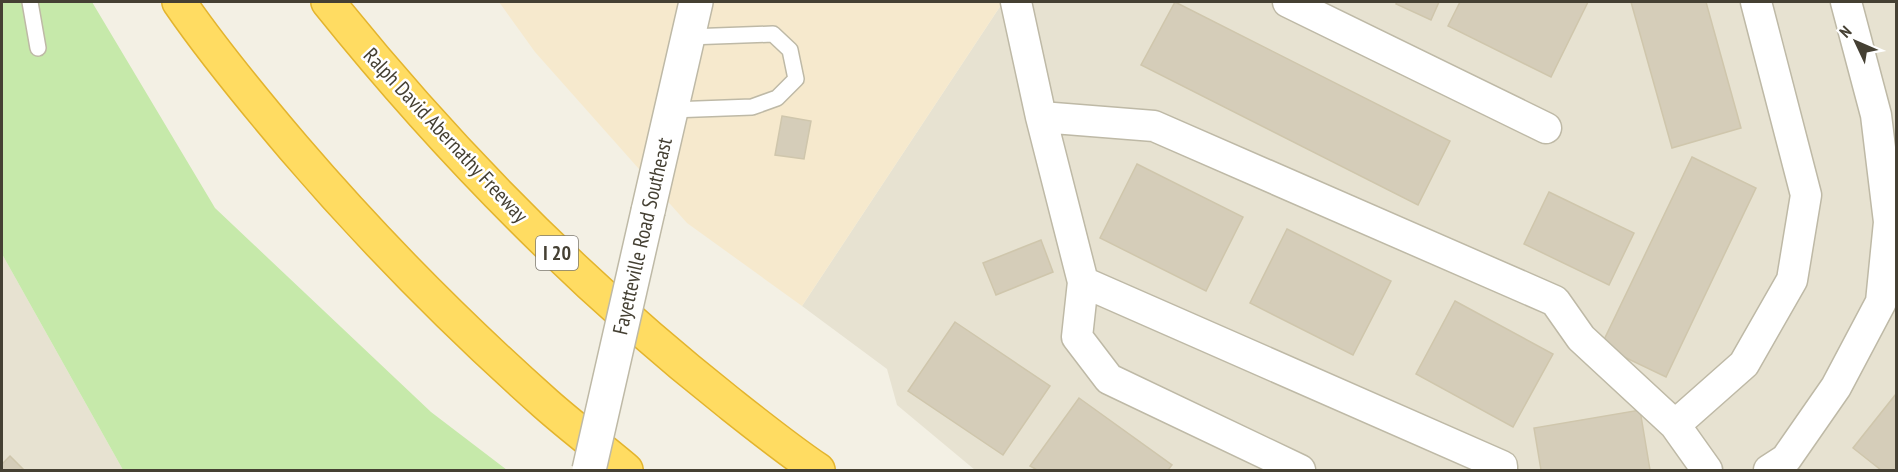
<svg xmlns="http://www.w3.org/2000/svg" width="1898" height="472" font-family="'PT Sans Narrow',sans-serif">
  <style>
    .residential { fill: #e7e2d1 }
    .commercial { fill: #f6e9cd }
    .green { fill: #c6e9aa }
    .building { fill: #d5cdb9; stroke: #cfc6ac; stroke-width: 1.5 }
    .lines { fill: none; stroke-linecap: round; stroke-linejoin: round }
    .service-casing { stroke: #beb9a6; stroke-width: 18 }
    .minor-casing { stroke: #beb9a6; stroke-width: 33 }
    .tertiary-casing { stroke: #beb9a6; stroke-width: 36 }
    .motorway-casing { stroke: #e3b42e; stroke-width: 36 }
    .service { stroke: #fff; stroke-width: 15 }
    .minor { stroke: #fff; stroke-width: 30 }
    .tertiary { stroke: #fff; stroke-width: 33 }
    .motorway { stroke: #ffdc62; stroke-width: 33 }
    .tertiary-bridge-casing { stroke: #beb9a6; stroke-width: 36; stroke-linecap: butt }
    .tertiary-bridge { stroke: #fff; stroke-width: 33 }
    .labels { text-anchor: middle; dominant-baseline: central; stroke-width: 5; stroke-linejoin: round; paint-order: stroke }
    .shield { fill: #fff; stroke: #7d7970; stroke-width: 1.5 }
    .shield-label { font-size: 20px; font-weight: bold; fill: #454033 }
    .street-label { font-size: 21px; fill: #454033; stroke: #fff }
  </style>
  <rect width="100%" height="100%" fill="#f3f0e4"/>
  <path class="residential" d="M1003 2H1896V470H975L897 405 887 369 802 306Z
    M2 254 123 470H2Z"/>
  <path class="commercial" d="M499 2H1003L802 306 687 223 535 52Z"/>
  <path class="green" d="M2 2H92L215 208 431 412 507 470H123L2 254Z"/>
  <path class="building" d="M1175 2 1450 141 1418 205 1141 65Z
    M1397 2H1439L1431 20 1396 4Z
    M1460 2H1588L1551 77 1448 26Z
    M1631 2H1706L1741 128 1672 148Z
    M782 116 811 121 804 159 775 155Z
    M1692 157 1756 188 1666 377 1601 346Z
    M1137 164 1243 217 1206 291 1100 238Z
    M1549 192 1634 233 1609 285 1524 244Z
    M1287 229 1391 281 1353 355 1250 303Z
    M1041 240 1053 272 996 295 983 263Z
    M1455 301 1553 354 1513 427 1416 374Z
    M955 322 1050 386 1003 455 908 391Z
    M1896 394V470H1881L1853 448Z
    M1079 398 1172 465 1168 470H1037L1030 466Z
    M1640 410 1650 470H1541L1534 428Z
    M10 456 24 470H2V464Z"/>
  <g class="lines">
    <defs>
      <path id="service" d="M30 2 38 48
        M671 110 752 107 777 98 796 79 790 50 773 34 688 37"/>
      <path id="minor" d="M1016 2 1041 117 1083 282 1502 466V470
        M1288 2 1546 128
        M1041 117 1154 126 1555 301 1581 338 1675 425
        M1083 282 1077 337 1109 379 1300 470
        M1707 470 1675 425 1744 364 1792 280 1806 195 1756 2
        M1769 470 1786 459 1836 387 1881 302 1889 222 1876 115 1846 2"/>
      <path id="tertiary" d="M648 211 696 2"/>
      <path id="motorway" d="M179 2C214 53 254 101 294 148 372 239 456 324 546 404 572 427 600 448 626 470
        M328 2C446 149 579 284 728 402 757 425 787 449 818 470"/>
    </defs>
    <use href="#service" class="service-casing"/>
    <use href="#minor" class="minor-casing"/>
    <use href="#tertiary" class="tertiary-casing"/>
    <use href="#motorway" class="motorway-casing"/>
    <use href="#service" class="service"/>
    <use href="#minor" class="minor"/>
    <use href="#tertiary" class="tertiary"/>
    <use href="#motorway" class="motorway"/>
    <defs>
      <path id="tertiary-bridge" d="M589 470 648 211"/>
    </defs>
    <use href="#tertiary-bridge" class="tertiary-bridge-casing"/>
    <use href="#tertiary-bridge" class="tertiary-bridge"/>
  </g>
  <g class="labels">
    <rect class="shield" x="536" y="236" width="42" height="34" rx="4.5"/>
    <g class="shield-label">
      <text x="557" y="253">I 20</text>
    </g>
    <g class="street-label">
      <text transform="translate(446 135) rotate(47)">Ralph David Abernathy Freeway</text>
      <text transform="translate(642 236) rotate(-77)">Fayetteville Road Southeast</text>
    </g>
  </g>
  <rect width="1898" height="472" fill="none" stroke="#454033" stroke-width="6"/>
  <g transform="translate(1856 42) rotate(314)" stroke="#ffffff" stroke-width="4.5" paint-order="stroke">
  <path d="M0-4.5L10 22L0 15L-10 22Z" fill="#454033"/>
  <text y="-9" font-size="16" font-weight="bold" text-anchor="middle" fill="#454033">N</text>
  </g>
</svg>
